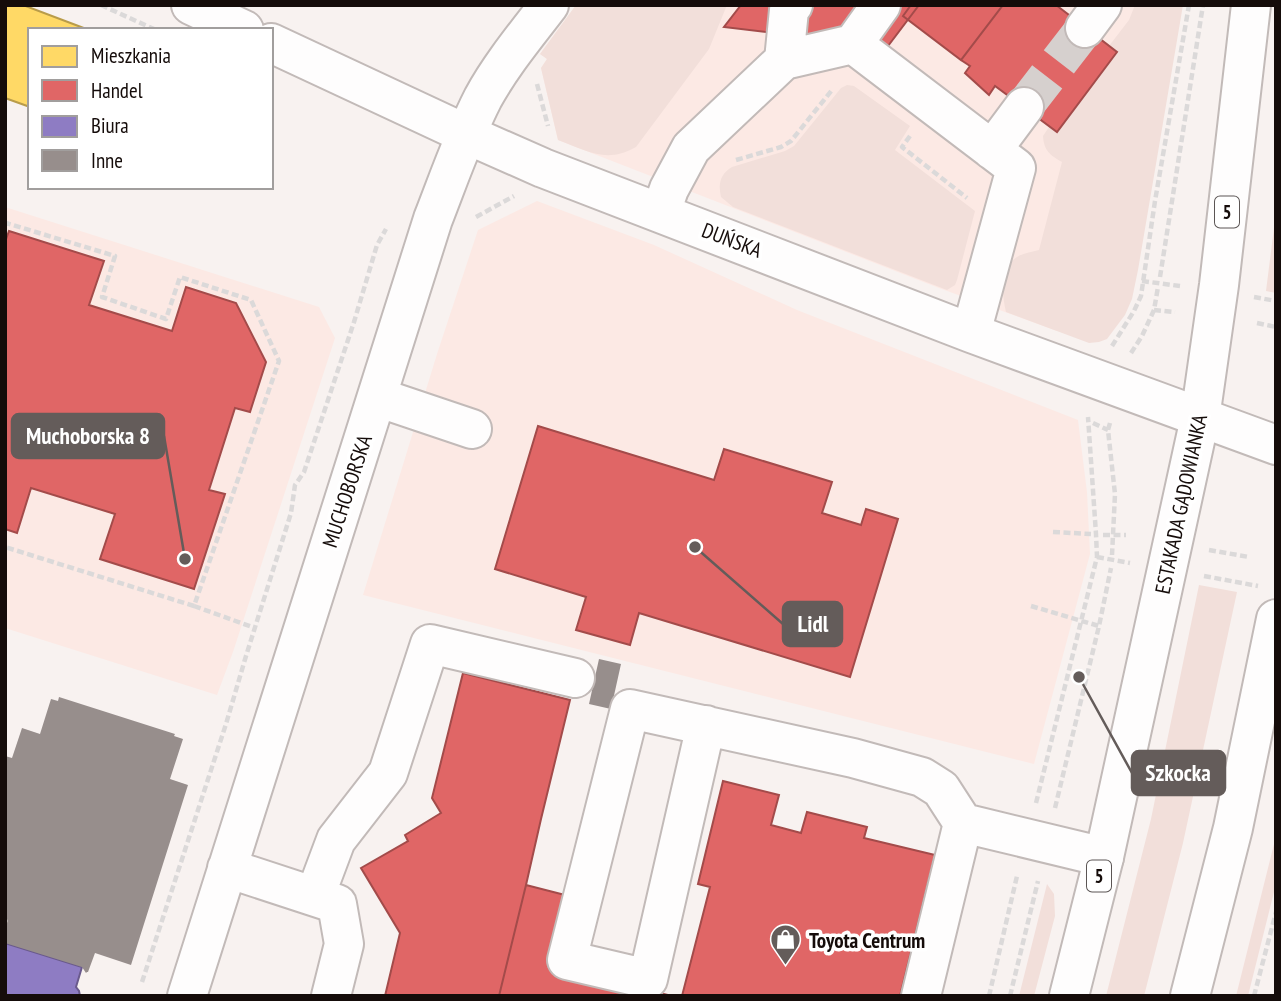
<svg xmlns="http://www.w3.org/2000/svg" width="1281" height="1001" font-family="'PT Sans Narrow',sans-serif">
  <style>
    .built { fill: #fce9e4 }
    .green { fill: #f2dfda }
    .homes { fill: #ffd966; stroke: #b99c4a; stroke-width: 2 }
    .shops { fill: #e06666; stroke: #a34b4a; stroke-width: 2 }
    .offices { fill: #8e7cc3; stroke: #6a5a8c; stroke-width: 2 }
    .building { fill: #978e8c }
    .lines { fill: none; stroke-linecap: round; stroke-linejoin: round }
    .minor-tunnel { stroke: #d6d0ce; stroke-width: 38; stroke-dasharray: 38 19; stroke-linecap: butt }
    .minor-casing { stroke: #c2bab8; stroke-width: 42 }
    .major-casing { stroke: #c2bab8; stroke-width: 42 }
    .path { stroke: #dbd9d9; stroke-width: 4.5; stroke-dasharray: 7 3.5; stroke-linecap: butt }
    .minor { stroke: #fefdfd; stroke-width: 38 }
    .major { stroke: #fefdfd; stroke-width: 38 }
    .labels { text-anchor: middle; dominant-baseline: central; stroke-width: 7; stroke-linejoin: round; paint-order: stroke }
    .shield { fill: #fff; stroke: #5b5554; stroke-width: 2 }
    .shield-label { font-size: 19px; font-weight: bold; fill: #150c0a }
    .street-label { font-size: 21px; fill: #150c0a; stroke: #fff }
    .poi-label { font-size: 21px; font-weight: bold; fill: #150c0a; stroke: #fff; text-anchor: start }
    .leader { fill: none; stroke: #645c5a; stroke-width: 2.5 }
    .callout-dot { fill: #645c5a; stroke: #fff; stroke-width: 2.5 }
    .callout { fill: #645c5a; stroke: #645c5a; stroke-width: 2.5 }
    .callout-label { font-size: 23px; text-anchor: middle; font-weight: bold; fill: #fff }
  </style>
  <rect width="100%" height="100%" fill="#f8f2f0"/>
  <path class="built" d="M576 5H1152L1057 331 939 288 558 140 541 68 547 59 540 54Z
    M537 201 654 245 797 310 1078 420 1087 492 1090 554 1034 764 363 595 437 354 478 230Z
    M5 207 319 307 335 338 233 652 217 695 5 628Z"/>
  <path class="green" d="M576 5H727L709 49 636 147C606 164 588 151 558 140L541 68 547 59 540 54Z
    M1135 5H1183L1138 270 1132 299 1125 315 1107 339 1099 342 1089 343 1006 312C1002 295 999 268 1017 257 1023 253 1032 252 1039 250L1062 162C1050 155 1044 151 1043 136L1049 127 1056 132 1117 52 1109 46 1129 20Z
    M847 85 854 86 910 126 895 150 975 211 957 280 955 285 947 290 733 207 721 197C718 184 720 174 732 167L785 151 794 146 841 88Z
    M1276 212V293L1266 291Z
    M1199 585 1237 592 1183 843 1144 996H1106L1151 819Z
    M1276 836V884L1248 996H1236Z
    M1047 884 1054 894 1055 916 1034 996H1019Z"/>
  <path class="homes" d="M5 5H23L89 30H30V107L5 98Z"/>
  <path class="shops" d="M741 5H919L888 46 724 27Z
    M911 5H1003L961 60 903 16Z
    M1003 5H1056L1117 52 1057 132 995 86 989 95 965 73 970 66 961 60Z
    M9 231 104 261 89 305 172 331 186 287 236 303 266 362 250 412 235 408 209 490 225 494 194 589 100 559 115 514 31 488 17 533 5 529V242Z
    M538 426 714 480 724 449 832 482 822 513 861 525 866 509 898 519 850 677 639 613 630 645 576 630 586 597 495 569Z
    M463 673 570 700 541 819 526 885 499 996H385L400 933 361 868 408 841 405 835 441 813 432 798Z
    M723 781 779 795 771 825 801 833 807 812 867 827 864 838 935 855 900 996H682L710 887 698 884Z
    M526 885 565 895 548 966 672 996H499Z"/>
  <path class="offices" d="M5 943 82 967 76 987 79 991 80 996H5Z"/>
  <path class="building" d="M599 659 621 664 611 709 589 704Z
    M59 697 175 734 174 736 183 739 170 779 188 785 131 965 95 953 88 972H87L86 973 82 967 5 943V931L8 919 5 925V756L12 758 22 728 40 734 51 699 58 701Z"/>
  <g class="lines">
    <path class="minor-tunnel" d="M1024 107 1085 28"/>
    <defs>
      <path id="minor" d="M191 5 244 30
        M1085 28 1102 5
        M271 43 466 134 543 168 971 333 1276 445
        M853 44 1016 168 971 333
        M784 60 789 10 793 5
        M992 150 1024 107
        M661 212 669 189 691 148 784 60 853 44 881 5
        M377 397 472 429
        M706 725 648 979 567 960 630 709 853 758 922 777 941 789 963 823 1104 857
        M227 868 337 904 344 944 331 996
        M315 896 336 840 388 773 430 644 575 678
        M187 996 433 219C449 178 463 137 483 98 501 65 526 35 549 5
        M921 996 963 823"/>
      <path id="major" d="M1069 996 1104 857 1200 418 1219 285 1251 5
        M1190 996 1233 828 1276 619"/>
    </defs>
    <use href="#minor" class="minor-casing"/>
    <use href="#major" class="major-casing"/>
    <path class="path" d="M101 5 156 30
      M537 84 548 126
      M910 136 902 147 967 198
      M736 160 781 147 791 141 832 90
      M476 217 514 196
      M5 225 6 223 115 256 102 297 166 319 180 277 251 300 279 361 194 606 5 547
      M1160 277 1203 5
      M1142 281 1180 286
      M1254 297 1276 301
      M1154 310 1175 312
      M1257 323 1276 327
      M1112 346 1134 311 1141 296 1155 201 1189 5
      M1131 353 1142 336 1154 310 1158 287
      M1093 423 1108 430
      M1110 423 1108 430 1115 494 1112 555
      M1053 532 1091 534
      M1103 535H1126
      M1209 550 1249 557
      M1097 557 1130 563
      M1204 576 1258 586
      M194 606 255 628
      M1031 606 1099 626
      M1036 803 1097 557 1096 534 1088 417
      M1055 808 1099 626 1111 568
      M142 982 226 724 246 656 291 513 295 485 304 472 354 322 377 245 386 229
      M989 996 1017 876
      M1010 996 1038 881
      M1254 996 1276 912"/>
    <use href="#minor" class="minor"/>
    <use href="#major" class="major"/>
  </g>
  <defs>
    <symbol id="shop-pin" viewBox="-11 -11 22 30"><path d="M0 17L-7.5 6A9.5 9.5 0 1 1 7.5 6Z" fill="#645c5a" stroke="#fff"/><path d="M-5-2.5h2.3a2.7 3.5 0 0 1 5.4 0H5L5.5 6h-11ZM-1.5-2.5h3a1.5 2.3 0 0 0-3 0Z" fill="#fff"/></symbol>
  </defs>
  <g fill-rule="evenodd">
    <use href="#shop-pin" x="768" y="922" width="35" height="47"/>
  </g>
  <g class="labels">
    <g class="shield">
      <rect x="1215" y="196.5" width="24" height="31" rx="5"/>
      <rect x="1087" y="860.5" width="24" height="31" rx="5"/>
    </g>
    <g class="shield-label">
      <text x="1227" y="212">5</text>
      <text x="1099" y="876">5</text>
    </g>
    <g class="street-label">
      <text transform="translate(732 240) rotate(21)">DUŃSKA</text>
      <text transform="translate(347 491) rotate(-72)">MUCHOBORSKA</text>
      <text transform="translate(1181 504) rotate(-78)">ESTAKADA GĄDOWIANKA</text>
    </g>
    <g class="poi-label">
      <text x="809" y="940">Toyota Centrum</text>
    </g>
  </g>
  <path class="leader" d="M185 559L164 436M695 547L783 624M1079 677L1132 773"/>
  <g class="callout-dot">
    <circle cx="185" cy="559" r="7"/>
    <circle cx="695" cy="547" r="7"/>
    <circle cx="1079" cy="677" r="7"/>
  </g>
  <g class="callout">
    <rect x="12" y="414" width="152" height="44" rx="7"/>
    <rect x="783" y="602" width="59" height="44" rx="7"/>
    <rect x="1132" y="751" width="93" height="44" rx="7"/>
  </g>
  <g class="callout-label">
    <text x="88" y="444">Muchoborska 8</text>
    <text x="813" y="632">Lidl</text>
    <text x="1178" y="781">Szkocka</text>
  </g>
  <rect width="1281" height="1001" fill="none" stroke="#150c0a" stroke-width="14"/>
  <rect x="28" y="28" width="245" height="161" fill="#ffffff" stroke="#a19e9d" stroke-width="2"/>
  <rect x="42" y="46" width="35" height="21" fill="#ffd966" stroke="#a19e9d" stroke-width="2"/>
  <text x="91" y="63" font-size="21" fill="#150c0a">Mieszkania</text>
  <rect x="42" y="80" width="35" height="21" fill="#e06666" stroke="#a19e9d" stroke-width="2"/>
  <text x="91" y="98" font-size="21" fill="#150c0a">Handel</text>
  <rect x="42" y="116" width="35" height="21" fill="#8e7cc3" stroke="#a19e9d" stroke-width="2"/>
  <text x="91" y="133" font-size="21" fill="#150c0a">Biura</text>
  <rect x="42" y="150" width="35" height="21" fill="#978e8c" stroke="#a19e9d" stroke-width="2"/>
  <text x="91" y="168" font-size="21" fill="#150c0a">Inne</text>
</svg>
